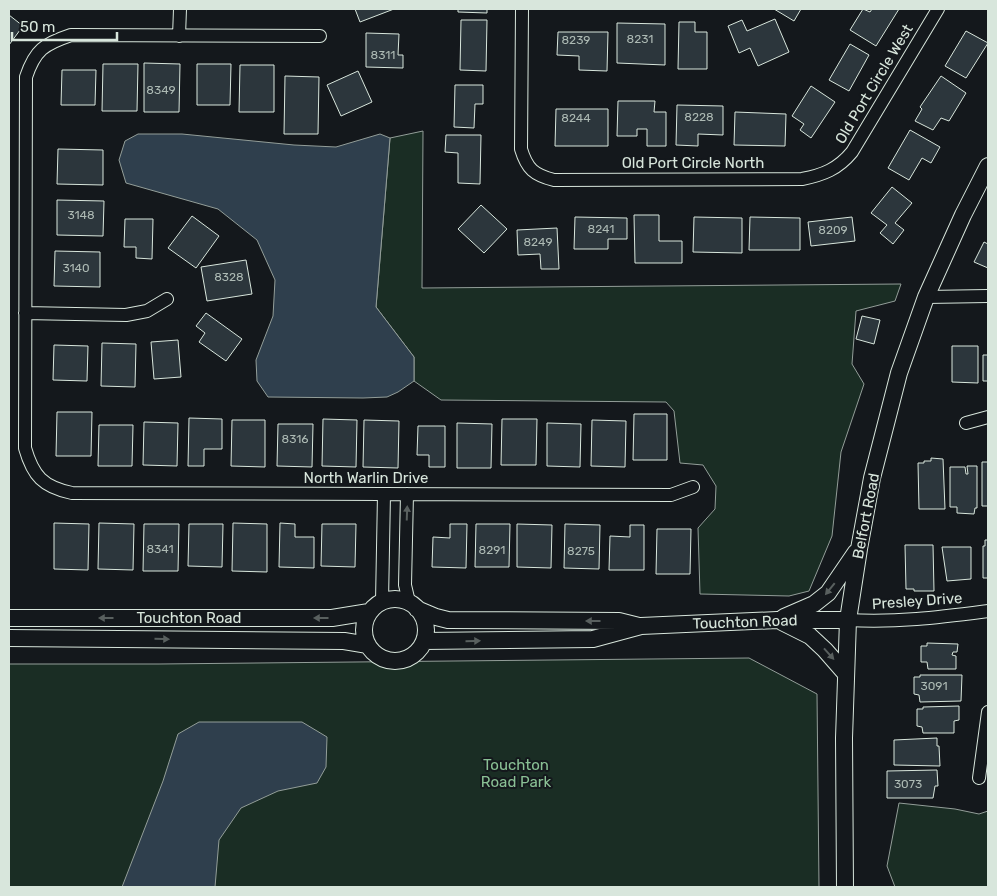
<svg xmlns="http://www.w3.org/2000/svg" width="997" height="896" font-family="Rubik,sans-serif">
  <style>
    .green { fill: #1a2d24; stroke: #939e99 }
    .water { fill: #2f3f4d; stroke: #939e99 }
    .building { fill: #2c363c; stroke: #d8e6dc }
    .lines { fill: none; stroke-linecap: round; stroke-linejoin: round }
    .minor-casing { stroke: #d8e6dc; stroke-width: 14 }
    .tertiary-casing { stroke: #d8e6dc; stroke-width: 18 }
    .minor { stroke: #14181c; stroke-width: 12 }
    .tertiary { stroke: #14181c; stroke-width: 16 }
    .oneway { fill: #59605f }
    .labels { text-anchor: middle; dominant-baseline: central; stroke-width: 4; stroke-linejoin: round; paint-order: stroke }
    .number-label { font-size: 12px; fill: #adbab4 }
    .street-label { font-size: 15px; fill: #d8e6dc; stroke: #14181c }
    .park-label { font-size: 15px; fill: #8ac095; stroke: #14181c }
  </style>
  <rect width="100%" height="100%" fill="#14181c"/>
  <path class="green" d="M423 131 422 288 901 284 895 301 856 311 852 364 864 384 841 452 832 536 809 591 789 596 700 594 698 528 715 509 716 486 703 465 680 463 674 411 666 402 441 400 414 381V357L376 307 390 138Z
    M749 658 817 694 819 887H9V664H159Z
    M899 803 955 809 979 814 988 811V887H895L887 866Z"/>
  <path class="water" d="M138 134H182L294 145 336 147 380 134 390 138 376 307 414 357V381L398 392 387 397 363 398 268 397 257 381 256 360 273 316 275 280 257 240 218 209 126 183 119 160 125 141Z
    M199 722H302L327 737 326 767 317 783 278 791 241 808 219 840 215 887H122L163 781 178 734Z"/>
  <path class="building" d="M355 9H394L360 22Z
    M458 9H487V13L458 12Z
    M774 9H801L794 21Z
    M863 9 870 12 872 9H899L876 46 850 30Z
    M9 15 23 26 9 45Z
    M775 19 789 52 758 66 750 48 739 53 728 26 742 20 747 31Z
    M461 20H487L486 71 460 70Z
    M679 22H695V32H707V69H678Z
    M617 23 665 24V65L617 63Z
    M966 31 988 43 966 78 945 66Z
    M558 32H608L607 71 579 70V56L557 55Z
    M366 33 399 34 398 55H403V68L366 67Z
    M850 44 869 55 849 91 829 80Z
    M144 63 180 64 179 112H144Z
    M103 64H138L137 111H102Z
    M197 64H231L230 105H197Z
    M240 65H274V112H239Z
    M62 70H96L95 105H61Z
    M358 71 372 102 341 116 327 85Z
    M285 76 319 77 318 134H284Z
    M941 76 966 93 949 121 941 118 933 130 915 121 922 109 920 107Z
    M455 85H483V104H475L474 128 454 127Z
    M811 86 835 102 811 138 800 130 804 124 792 116Z
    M618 101H655L654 112H666V146H647V129H637V136H617Z
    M677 105 723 106V135L698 134V146L676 145Z
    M556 109H608V146H555Z
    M735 112 786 114 785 146 734 145Z
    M910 130 940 147 931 163 922 158 909 180 888 168Z
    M446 135H481L480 184 458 183V153L445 152Z
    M58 149 103 150V185L57 184Z
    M892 187 912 203 895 223 904 230 893 244 880 233 887 225 871 213Z
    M57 200 104 201 103 236 57 235Z
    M481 205 507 229 484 253 458 229Z
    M634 215H659V241H682V263H635Z
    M192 216 219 236 196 268 168 248Z
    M575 217 627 218V239H608V249H574Z
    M694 217 742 218V253L693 252Z
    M750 217 800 218V250H749Z
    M852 217 855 241 811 246 808 222Z
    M125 219H153L152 259 136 258V247H124Z
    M557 228 559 269H541L540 254 518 255 517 230Z
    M984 242 988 244V268L974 262Z
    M55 251 100 252V287L54 286Z
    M246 260 252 294 207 301 201 267Z
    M206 313 242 339 226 361 199 342 205 333 196 326Z
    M862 316 880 320 874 344 856 339Z
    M178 340 181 377 154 379 151 342Z
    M102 343 136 344 135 387 101 386Z
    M54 345 88 346 87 381 53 380Z
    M952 346H978V383L952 382Z
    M983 355H988V381H983Z
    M57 412H92L91 456H56Z
    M634 414H667V460H633Z
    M189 418 222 419V449H204V466H188Z
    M323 419 357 420 356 467 322 466Z
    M502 419H537L536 465H501Z
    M232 420H265V467L231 466Z
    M364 420 399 421 398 468 363 467Z
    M592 420 626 421 625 467 591 466Z
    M144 422 178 423 177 466 143 465Z
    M457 423 492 424 491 468H457Z
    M547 423 581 424 580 467 547 466Z
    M278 424H313L312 467 277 466Z
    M99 425H133L132 466H98Z
    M418 426H445V467H429V455H417Z
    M931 458 943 459 945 509H919L918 463H924V461H931Z
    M982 462H988V506H982Z
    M967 466H977V508H975L974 514 957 513V507H950V467H965L966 474H968Z
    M54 523 89 524 88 570 54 569Z
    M99 523 134 524 133 570 98 569Z
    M233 523 267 524V572L232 571Z
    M280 523 295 524V537H314V568L279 567Z
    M144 524H179L178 571H143Z
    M189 524H223L222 567 188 566Z
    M322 524H356L355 567 321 566Z
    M450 524H467L466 568 432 567 433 537 450 538Z
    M476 524H510L509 567H475Z
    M517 524 552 525 551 568 517 567Z
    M565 524 600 525 599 569 564 568Z
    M630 525H644V570H609L610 536 630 537Z
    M657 529H691L690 574H656Z
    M985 540H988V578H983V546H985Z
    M905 545H933L934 591H914V589H906Z
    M942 547H971V579L947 581Z
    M927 643 958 644 957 652H953L952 655 956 656V669H928L927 662H921V646H927Z
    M920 675H962L961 701 920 702 919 695 914 694V677H920Z
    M959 706V720L954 721V733H923L922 727 917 726V709H923V707Z
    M937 738V746H939L940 766 894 765V740Z
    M937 770 938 786H935L933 798H887V771Z"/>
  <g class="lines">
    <defs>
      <path id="minor" d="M522 9 521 149C527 169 534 175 554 180L802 179C823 175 838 169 852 152L938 9
        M179 36 180 9
        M320 36 71 35C44 44 35 50 26 77L25 448C33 476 43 487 72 493L671 495 693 487
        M926 297 988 296
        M25 313 126 315 147 311 167 299
        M966 423 988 417
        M407 494 405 585 409 602
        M382 602 384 494
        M848 620C896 623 941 617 988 611
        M979 778 988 712"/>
      <path id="tertiary" d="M364 630a31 31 0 1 1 62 0a31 31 0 1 1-62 0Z
        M417 609 436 617 448 620 619 621 639 626
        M784 617 814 604 828 593 856 552
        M9 618H332L369 612
        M782 622 810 636 825 650 846 674
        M9 638 344 641 368 645
        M424 641 593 639 641 626 777 620H848
        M845 887 844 738 848 620 859 549 872 478 899 373 926 297 963 215 988 166"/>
    </defs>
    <use href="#minor" class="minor-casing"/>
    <use href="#tertiary" class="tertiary-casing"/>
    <use href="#minor" class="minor"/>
    <use href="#tertiary" class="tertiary"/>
  </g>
  <defs><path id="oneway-solid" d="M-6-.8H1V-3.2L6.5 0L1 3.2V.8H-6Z" transform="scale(1.25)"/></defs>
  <g class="oneway">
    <use href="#oneway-solid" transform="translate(407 513) rotate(-88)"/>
    <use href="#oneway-solid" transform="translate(830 589) rotate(129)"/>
    <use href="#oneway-solid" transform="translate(106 618) rotate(-180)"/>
    <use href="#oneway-solid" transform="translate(321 618) rotate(180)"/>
    <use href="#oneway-solid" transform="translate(593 621) rotate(-180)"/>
    <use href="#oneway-solid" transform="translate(162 639) rotate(1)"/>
    <use href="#oneway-solid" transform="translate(473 641) rotate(-1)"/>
    <use href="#oneway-solid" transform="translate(829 654) rotate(48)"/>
  </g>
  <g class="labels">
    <g class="number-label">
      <text x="640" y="39">8231</text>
      <text x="576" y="40">8239</text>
      <text x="383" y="55">8311</text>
      <text x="161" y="90">8349</text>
      <text x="699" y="117">8228</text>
      <text x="576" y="118">8244</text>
      <text x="81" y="215">3148</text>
      <text x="601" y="229">8241</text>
      <text x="833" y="230">8209</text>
      <text x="538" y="242">8249</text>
      <text x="76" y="268">3140</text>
      <text x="229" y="277">8328</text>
      <text x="295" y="439">8316</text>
      <text x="160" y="549">8341</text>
      <text x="492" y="550">8291</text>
      <text x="581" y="551">8275</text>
      <text x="934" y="686">3091</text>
      <text x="908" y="784">3073</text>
    </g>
    <g class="street-label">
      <text transform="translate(874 84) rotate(-59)">Old Port Circle West</text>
      <text x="693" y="163">Old Port Circle North</text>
      <text x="366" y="478">North Warlin Drive</text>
      <text transform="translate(866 516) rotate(-79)">Belfort Road</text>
      <text transform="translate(917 601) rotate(-4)">Presley Drive</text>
      <text x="189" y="618">Touchton Road</text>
      <text transform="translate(745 622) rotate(-2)">Touchton Road</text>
    </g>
    <g class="park-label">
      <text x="516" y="765">Touchton<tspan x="516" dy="17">Road Park</tspan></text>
    </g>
  </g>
  <rect width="997" height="896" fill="none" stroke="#d8e6dc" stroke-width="20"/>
  <path d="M12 32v8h105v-8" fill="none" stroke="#d8e6dc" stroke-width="2.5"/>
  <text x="20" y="32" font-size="15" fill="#d8e6dc" stroke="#14181c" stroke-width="4" paint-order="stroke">50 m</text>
</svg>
